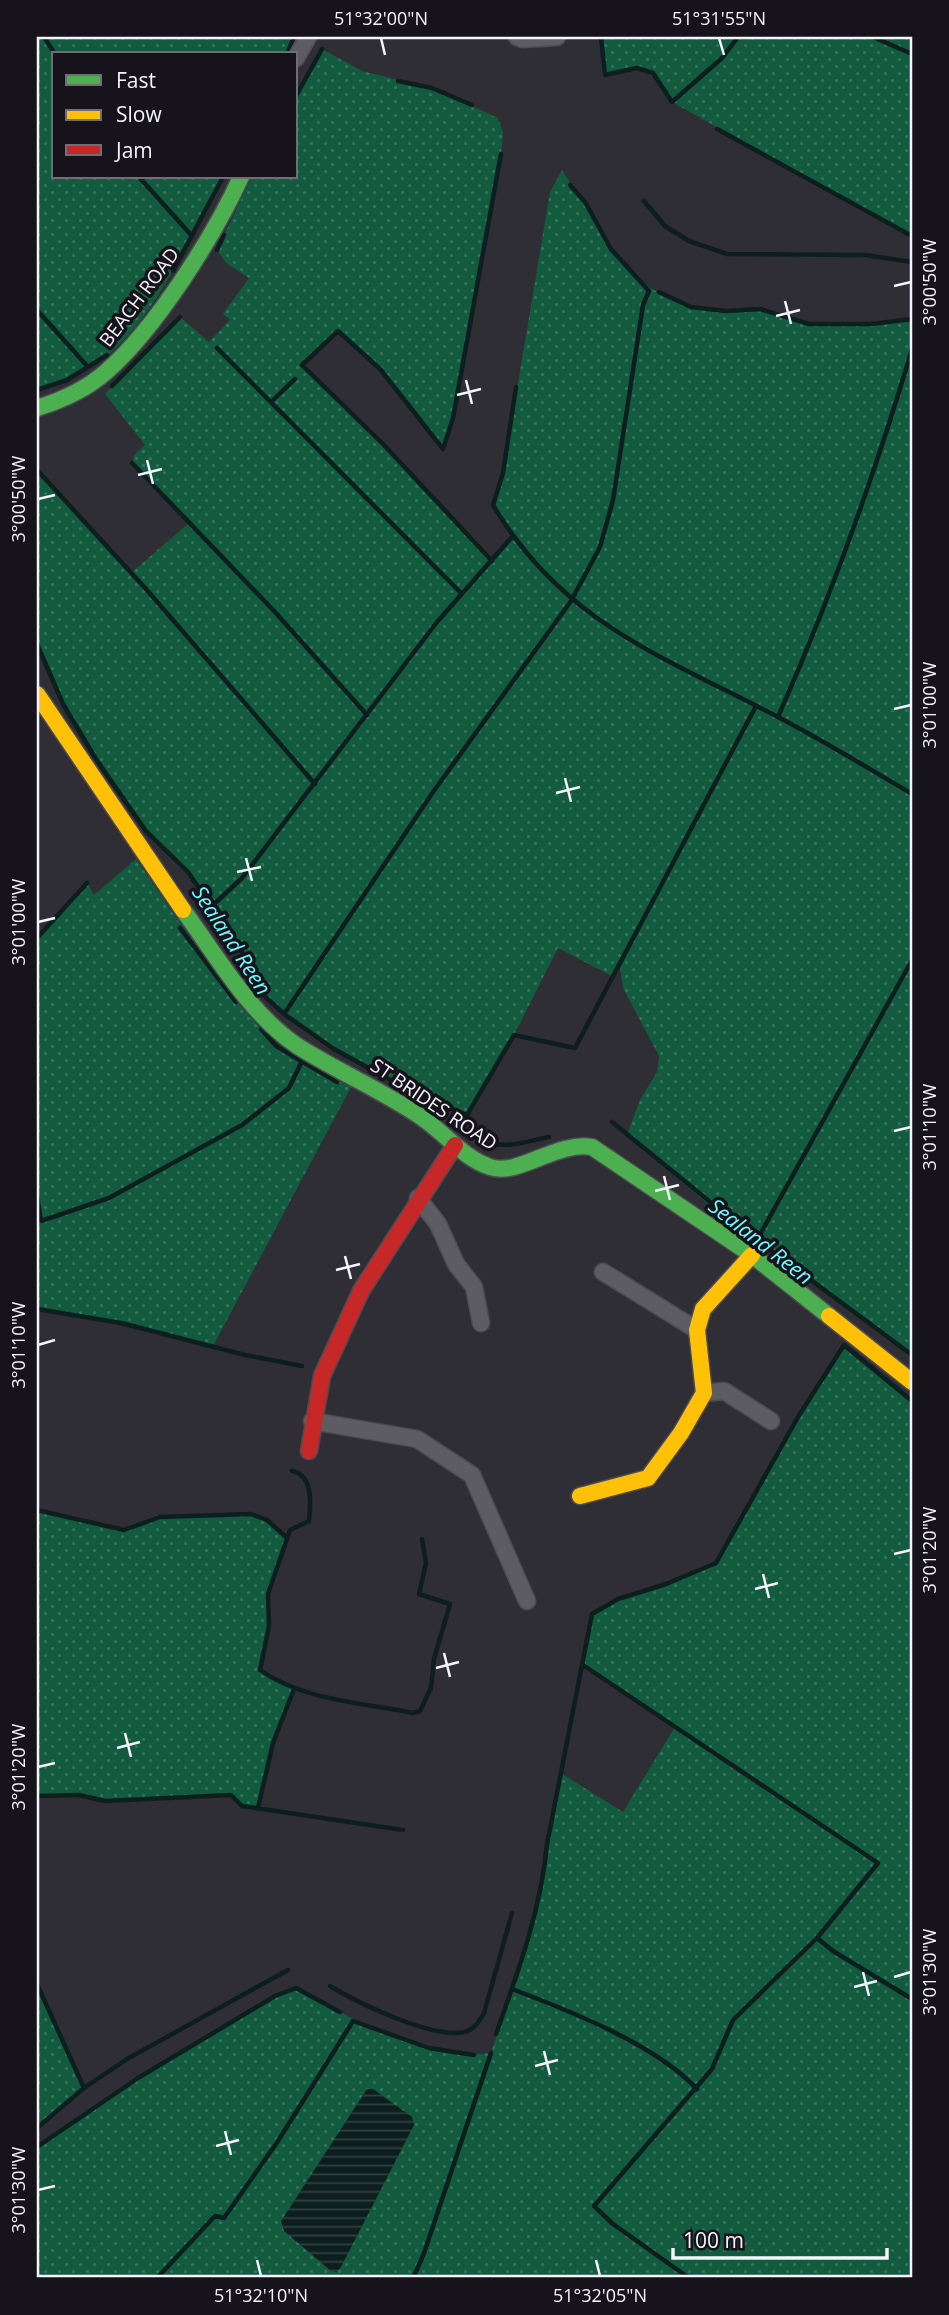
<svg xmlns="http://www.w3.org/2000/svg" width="949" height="2315" font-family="'Open Sans',sans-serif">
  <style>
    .green { fill: url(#green-dots) }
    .water { fill: url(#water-rules) }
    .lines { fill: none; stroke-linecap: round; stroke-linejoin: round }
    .stream { stroke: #0d1e1f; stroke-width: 4.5 }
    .street-casing { stroke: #4c4b52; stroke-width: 19 }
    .fast-casing { stroke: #4c4b52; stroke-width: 19 }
    .slow-casing { stroke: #4c4b52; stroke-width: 19 }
    .jam-casing { stroke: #4c4b52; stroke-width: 19 }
    .street { stroke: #5d5c62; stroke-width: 16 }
    .fast { stroke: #4caf50; stroke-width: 16 }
    .slow { stroke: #ffc107; stroke-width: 16 }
    .jam { stroke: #c62828; stroke-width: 16 }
    .ticks { fill: none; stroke: #f5f3fd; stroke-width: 2.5 }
    .labels { text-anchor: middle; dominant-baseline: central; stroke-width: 7; stroke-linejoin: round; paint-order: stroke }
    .street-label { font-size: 19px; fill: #f5f3fd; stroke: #16141a }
    .water-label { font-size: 21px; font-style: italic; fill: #6dfbff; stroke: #16141a }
    .neatline { fill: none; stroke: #f5f3fd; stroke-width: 2.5 }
    .ticks-label { font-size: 18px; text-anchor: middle; fill: #f5f3fd }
  </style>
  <defs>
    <pattern id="green-dots" width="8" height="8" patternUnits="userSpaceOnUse" patternTransform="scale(1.75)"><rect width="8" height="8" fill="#125b3f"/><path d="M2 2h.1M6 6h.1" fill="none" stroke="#35735c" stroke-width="1.8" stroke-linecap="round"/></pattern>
    <pattern id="water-rules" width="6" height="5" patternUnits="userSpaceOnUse" patternTransform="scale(1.75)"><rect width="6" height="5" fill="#0d1e1f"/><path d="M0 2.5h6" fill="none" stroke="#313f40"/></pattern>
  </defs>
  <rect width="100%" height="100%" fill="#2f2e35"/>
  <path class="green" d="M37 37H294L287 54H54V177H223C196 228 154 318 109 354 87 371 63 382 37 390Z
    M601 37H912V236L672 102 653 73 637 68 605 75Z
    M322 49 362 71 432 88 498 118 503 132 501 154 453 418 443 449 380 369 338 332 302 365 383 444 491 560 512 538 493 505 503 473 550 192 562 170C569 183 580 193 587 205 617 256 629 286 690 306 713 314 736 306 759 309 776 310 793 322 810 324 844 328 879 323 912 319V1346L908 1352C814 1281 711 1216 628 1132L640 1100 657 1072 659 1056 623 988 620 967 614 977 558 948 514 1035 467 1115 416 1094 334 1049 284 1014 261 993 239 946 188 872 146 831 96 759 63 704 37 644V470L131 573 189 523 132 463 134 455 145 445 105 394 180 317 209 342 230 320 223 314 249 278 226 263 217 250 252 177H296V96Z
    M136 859 224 988 276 1045 301 1063 351 1087 213 1346 121 1323 37 1309V938L87 883 94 895Z
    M844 1345 912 1401V2278H37V2147L138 2078 275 1996 296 1988C355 2020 421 2061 491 2053L528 1940 544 1879 547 1844 562 1774 623 1812 675 1727 583 1665 592 1614 618 1599 666 1584 716 1563 798 1417Z
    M37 1510 124 1530 160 1517 251 1514 267 1520 287 1538 268 1594 269 1626 260 1670 294 1689 273 1743 258 1808 242 1806 231 1795 105 1801 79 1795 37 1796Z
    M37 1984 84 2088 37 2128Z"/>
  <path class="water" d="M367 2089H373L412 2117 414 2125 341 2267 337 2272 331 2271 284 2231 281 2221Z"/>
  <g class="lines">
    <path class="stream" d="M44 37 55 54
      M601 37 605 75 637 68 653 73 672 102 722 58 738 37
      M873 37 912 54
      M287 54 294 37
      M398 81 432 88 472 105
      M296 96 322 49
      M717 129 912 236
      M139 177 192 236
      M644 201 665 226 689 241 727 254 865 255 912 262
      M217 250 224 235
      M173 271 223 177
      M659 292 691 307 726 311 760 309 809 324H871L912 319
      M37 310 88 367
      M217 348 462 594
      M112 386 180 317
      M516 387 503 473 493 505C563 623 664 657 778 717 824 741 868 768 912 794
      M37 390 67 380 107 355
      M271 402 295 379
      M132 463 275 612 367 715
      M37 470 146 589 315 784
      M492 561 383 444 302 365 338 331 380 369 443 449 453 418 501 154
      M37 644 63 704 96 759 146 831 188 872 239 946 261 993 284 1014 334 1049 416 1094 467 1115C482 1158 514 1144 549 1137
      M778 717C831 597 875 474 912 349
      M212 906 242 878 437 622 512 537
      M180 928 236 1002
      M37 938 87 883
      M284 1014 433 792 571 601 600 547 613 500 643 305 649 291 611 249 585 202 570 185
      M261 1029 276 1046 337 1082
      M467 1115 514 1035 575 1048 756 706
      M612 1122 757 1240 912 1355
      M37 1196 41 1221 109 1198 242 1125 289 1088 301 1063
      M757 1240 912 960
      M37 1309 121 1323 245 1355 302 1366
      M292 1471C313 1475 311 1503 309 1521L290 1530 268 1594 269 1626 260 1670C302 1700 364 1703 413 1713L420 1711 431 1688 434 1659 450 1604 419 1594 426 1563 422 1539
      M37 1510 124 1530 160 1517 251 1514 267 1520 287 1538
      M583 1665 878 1863 817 1938 733 2020 712 2069 594 2206 613 2224 689 2278
      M37 1796 79 1795 105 1801 231 1795 242 1806 403 1830
      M258 1808 273 1743 294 1689
      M817 1938 833 1951 912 1999
      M37 1984 84 2088
      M330 1986C358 2003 432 2039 465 2032 475 2029 479 2021 484 2013L512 1913
      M512 1989C570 2011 655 2044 697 2089
      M496 2034C518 1972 541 1910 547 1844L592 1614 618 1599 666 1584 716 1563 798 1417 844 1345 912 1401
      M37 2128 84 2088 127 2059 288 1970
      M37 2147 138 2078 275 1996 296 1988 340 2012
      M157 2278 215 2216 224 2218 278 2141 353 2021 429 2048 474 2055
      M413 2278 423 2256 491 2053"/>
    <defs>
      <path id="street" d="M517 37 522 39 557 37
        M296 58 308 37
        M418 1198 438 1224 456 1264 474 1287 481 1323
        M603 1272 697 1330
        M704 1393 724 1391 771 1421
        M312 1421 417 1439 472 1475 527 1601"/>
      <path id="fast" d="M37 408C63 400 87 389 107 371 156 328 214 236 241 177
        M183 910C217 956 248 1012 296 1045 336 1071 382 1090 421 1117 444 1132 463 1158 490 1167 518 1177 556 1141 592 1147L752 1255 829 1316"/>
      <path id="slow" d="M37 694 183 910
        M829 1316 912 1382
        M580 1496 648 1478 681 1433 704 1393 697 1330 703 1309 752 1255"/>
      <path id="jam" d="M309 1451 322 1376 361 1291 455 1145"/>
    </defs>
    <use href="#street" class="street-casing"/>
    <use href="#fast" class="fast-casing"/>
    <use href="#slow" class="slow-casing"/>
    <use href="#jam" class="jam-casing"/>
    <use href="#street" class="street"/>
    <use href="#fast" class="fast"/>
    <use href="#slow" class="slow"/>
    <use href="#jam" class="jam"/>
  </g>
  <path class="ticks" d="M381 38 385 55M719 38 724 55M894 286 911 282M785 301 791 324M776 316 800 310M466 380 472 404M457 395 481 389M147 460 153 484M138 475 162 469M38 499 55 495M894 709 911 705M565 778 571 802M556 793 580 787M246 858 252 881M237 872 261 867M38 922 55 918M894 1131 911 1127M664 1176 670 1200M655 1191 679 1185M345 1256 351 1279M336 1270 360 1264M38 1345 55 1340M894 1554 911 1550M763 1574 769 1598M755 1589 778 1583M444 1653 450 1677M436 1668 459 1662M125 1733 131 1757M117 1748 140 1742M38 1767 55 1763M863 1972 869 1996M894 1977 911 1972M854 1987 877 1981M544 2051 550 2075M535 2066 558 2060M225 2131 231 2155M216 2146 239 2140M38 2190 55 2186M257 2260 261 2276M596 2260 600 2276"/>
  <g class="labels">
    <g class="street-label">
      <text transform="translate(139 297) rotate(-53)">BEACH ROAD</text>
      <text transform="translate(434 1104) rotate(34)">ST BRIDES ROAD</text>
    </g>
    <g class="water-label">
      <text transform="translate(232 940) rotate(57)">Sealand Reen</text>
      <text transform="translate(761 1241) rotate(38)">Sealand Reen</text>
    </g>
  </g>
  <rect width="949" height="2315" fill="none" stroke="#16141a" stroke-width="77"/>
  <rect x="52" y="52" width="245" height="126" fill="#16141a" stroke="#6f6d75" stroke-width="2"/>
  <rect x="66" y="75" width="35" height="10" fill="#4caf50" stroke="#6f6d75" stroke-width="2"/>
  <text x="116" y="88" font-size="21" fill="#f5f3fd">Fast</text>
  <rect x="66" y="110" width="35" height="10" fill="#ffc107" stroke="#6f6d75" stroke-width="2"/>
  <text x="116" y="122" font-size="21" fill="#f5f3fd">Slow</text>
  <rect x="66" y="145" width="35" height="10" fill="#c62828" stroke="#6f6d75" stroke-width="2"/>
  <text x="116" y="158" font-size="21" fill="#f5f3fd">Jam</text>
  <path d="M673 2248v10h214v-10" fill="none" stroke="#f5f3fd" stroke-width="3.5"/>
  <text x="683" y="2248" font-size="21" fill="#f5f3fd" stroke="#16141a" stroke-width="5" paint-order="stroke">100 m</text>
  <rect x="38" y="38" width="873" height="2238" class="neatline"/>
  <g class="ticks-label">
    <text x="381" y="25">51°32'00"N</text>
    <text x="719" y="25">51°31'55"N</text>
    <text transform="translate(930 282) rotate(-90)" y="6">3°00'50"W</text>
    <text transform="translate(19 499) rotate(-90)" y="6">3°00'50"W</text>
    <text transform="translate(930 705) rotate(-90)" y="6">3°01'00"W</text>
    <text transform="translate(19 922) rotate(-90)" y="6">3°01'00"W</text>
    <text transform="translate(930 1127) rotate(-90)" y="6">3°01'10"W</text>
    <text transform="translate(19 1345) rotate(-90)" y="6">3°01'10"W</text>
    <text transform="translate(930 1550) rotate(-90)" y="6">3°01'20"W</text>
    <text transform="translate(19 1767) rotate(-90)" y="6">3°01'20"W</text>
    <text transform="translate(930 1972) rotate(-90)" y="6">3°01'30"W</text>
    <text transform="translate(19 2190) rotate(-90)" y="6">3°01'30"W</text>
    <text x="261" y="2302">51°32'10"N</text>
    <text x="600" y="2302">51°32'05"N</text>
  </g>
</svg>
